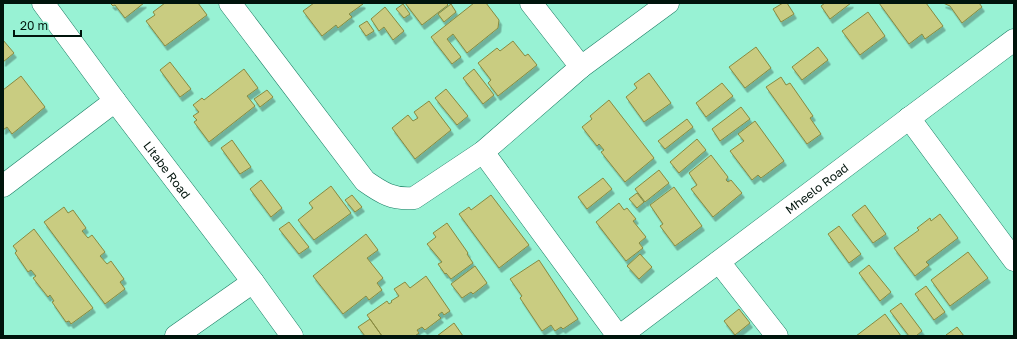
<svg xmlns="http://www.w3.org/2000/svg" width="1017" height="339" font-family="'Golos Text',sans-serif">
  <style>
    .building { fill: #c9cc81; stroke: #888a40; filter: url(#shadow) }
    .lines { fill: none; stroke-linecap: round; stroke-linejoin: round }
    .minor-casing { stroke: #1b7e64; stroke-width: 23 }
    .minor { stroke: #fff; stroke-width: 22 }
    .labels { text-anchor: middle; dominant-baseline: central; stroke-width: 3.5; stroke-linejoin: round; paint-order: stroke }
    .street-label { font-size: 12px; fill: #00140c; stroke: #98f2d4 }
  </style>
  <defs>
    <filter id="shadow"><feDropShadow dx="2.5" dy="4.5" stdDeviation="0" flood-color="#0004"/></filter>
  </defs>
  <rect width="100%" height="100%" fill="#98f2d4"/>
  <path class="building" d="M110 3H144L125 18 115 5 113 6Z
    M165 3H198L207 15 165 46 146 21 155 15 153 12Z
    M314 3H362L363 4 349 14 352 17 338 28 336 25 322 36 303 11Z
    M405 3H446L448 5 422 25Z
    M474 3H486L499 20 498 28 467 53 453 34 447 39 461 57 452 64 431 37Z
    M783 3H787L794 14 781 22 773 9Z
    M825 3H851L830 19 821 6Z
    M879 3H926L943 26 925 39 922 34 909 44Z
    M943 3H979L982 7 962 23 950 6Z
    M403 4 410 14 404 18 396 9Z
    M451 4 456 12 444 22 438 14Z
    M385 7 404 31 393 40 384 27 379 31 371 19Z
    M868 12 885 36 860 55 842 31Z
    M367 21 374 31 366 36 359 26Z
    M3 40 14 53 3 62Z
    M513 41 525 56 528 54 537 65 498 96 488 83 491 80 478 63 497 48 500 51Z
    M756 47 771 68 745 88 729 67Z
    M818 47 828 60 802 80 792 67Z
    M170 62 191 89 180 97 160 70Z
    M244 69 258 88 247 96 255 106 209 142 194 122 197 120 193 116 199 112 193 105 202 98 204 100Z
    M474 69 494 95 483 104 463 78Z
    M649 73 671 103 644 122 626 97 637 88 634 84Z
    M21 76 45 107 12 134 7 127 3 130V90Z
    M781 77 786 85 790 83 813 116 810 118 821 134 807 144 766 87Z
    M722 83 733 96 706 117 696 103Z
    M446 89 468 116 457 125 435 98Z
    M267 90 273 97 260 107 254 99Z
    M609 100 654 158 625 182 601 152 604 150 599 144 597 146 582 127 592 119 590 116Z
    M429 101 451 130 415 159 392 128 408 115 413 121 418 118 414 112Z
    M741 107 750 119 720 141 712 129Z
    M687 119 693 127 665 149 658 141Z
    M755 121 784 161 761 178 758 175 752 180 730 151 744 141 738 134Z
    M697 139 706 150 679 173 670 162Z
    M232 140 251 167 240 174 221 148Z
    M711 155 728 177 726 180 728 182 731 180 742 193 713 217 691 189 697 185 689 173Z
    M659 170 669 183 645 202 635 189Z
    M603 178 612 189 587 209 578 197Z
    M261 180 282 208 271 217 250 189Z
    M331 186 351 213 314 240 298 220 313 208 309 203Z
    M674 187 702 226 675 246 660 226 663 224 650 205Z
    M637 193 644 202 637 208 629 199Z
    M352 195 362 207 355 212 345 200Z
    M491 195 529 245 499 268 459 214 469 207 471 210Z
    M619 203 624 210 627 208 636 219 633 221 646 237 639 243 643 248 626 261 596 222Z
    M865 205 886 234 873 243 852 215Z
    M64 207 68 213 73 210 86 228 82 231 88 238 92 235 105 252 100 256 107 264 111 261 124 279 120 282 125 289 105 304 44 222Z
    M940 214 958 238 926 262 929 265 915 276 894 248 919 230 917 228 930 218 931 221Z
    M289 222 309 247 299 254 279 229Z
    M447 223 468 253 467 254 473 263 451 279 446 273 445 274 438 264 442 262 427 244 436 237 433 233Z
    M839 226 861 254 849 263 828 234Z
    M34 229 93 308 71 324 69 321 66 322 52 302 54 301 50 295 48 297 33 278 36 276 31 270 28 272 15 253 17 251 13 246Z
    M366 234 378 250 367 258 383 278 377 283 382 290 369 300 366 296 343 314 313 276Z
    M968 252 988 278 950 306 931 280Z
    M640 254 652 267 639 279 627 266Z
    M539 260 578 319 563 329 561 327 555 331 551 325 542 331 520 298 522 296 510 279Z
    M869 265 891 292 880 301 859 273Z
    M475 266 487 283 473 294 471 292 462 298 451 284Z
    M426 276 450 311 444 315 442 312 438 315 441 318 425 330 422 327 417 330 419 333 415 336H382L367 315 387 301 389 304 392 302 391 301 399 296 394 289 405 282 410 288Z
    M926 286 945 312 934 320 915 294Z
    M901 303 922 331 916 336H909L890 311Z
    M739 309 750 323 735 335 724 321Z
    M885 314 901 336H856Z
    M370 319 382 336H365L358 327Z
    M454 323 463 336H437Z
    M957 327 964 336H946V335Z"/>
  <g class="lines">
    <defs>
      <g id="minor">
        <path id="s1" d="M43 3 115 101 253 282 292 336"/>
        <path d="M230 3 365 181C382 193 393 200 414 198L483 152 581 67 668 3"/>
        <path d="M531 3 581 67"/>
        <path d="M909 118 1014 260"/>
        <path d="M483 152 618 336"/>
        <path d="M3 186 115 101"/>
        <path d="M719 262 777 336"/>
        <path d="M176 336 253 282"/>
        <path id="s2" d="M620 336C751 238 882 138 1014 40"/>
      </g>
    </defs>
    <use href="#minor" class="minor-casing"/>
    <use href="#minor" class="minor"/>
  </g>
  <g class="labels">
    <g class="street-label">
      <text stroke="none"><textPath href="#s1" startOffset="208">Litabe Road</textPath></text>
      <text stroke="none"><textPath href="#s2" startOffset="246">Mheelo Road</textPath></text>
    </g>
  </g>
  <rect width="1017" height="339" fill="none" stroke="#00140c" stroke-width="8"/>
  <path d="M14 30v6h67v-6" fill="none" stroke="#00140c" stroke-width="2"/>
  <text x="20" y="30" font-size="12" fill="#00140c" stroke="#98f2d4" stroke-width="3" paint-order="stroke">20 m</text>
</svg>
